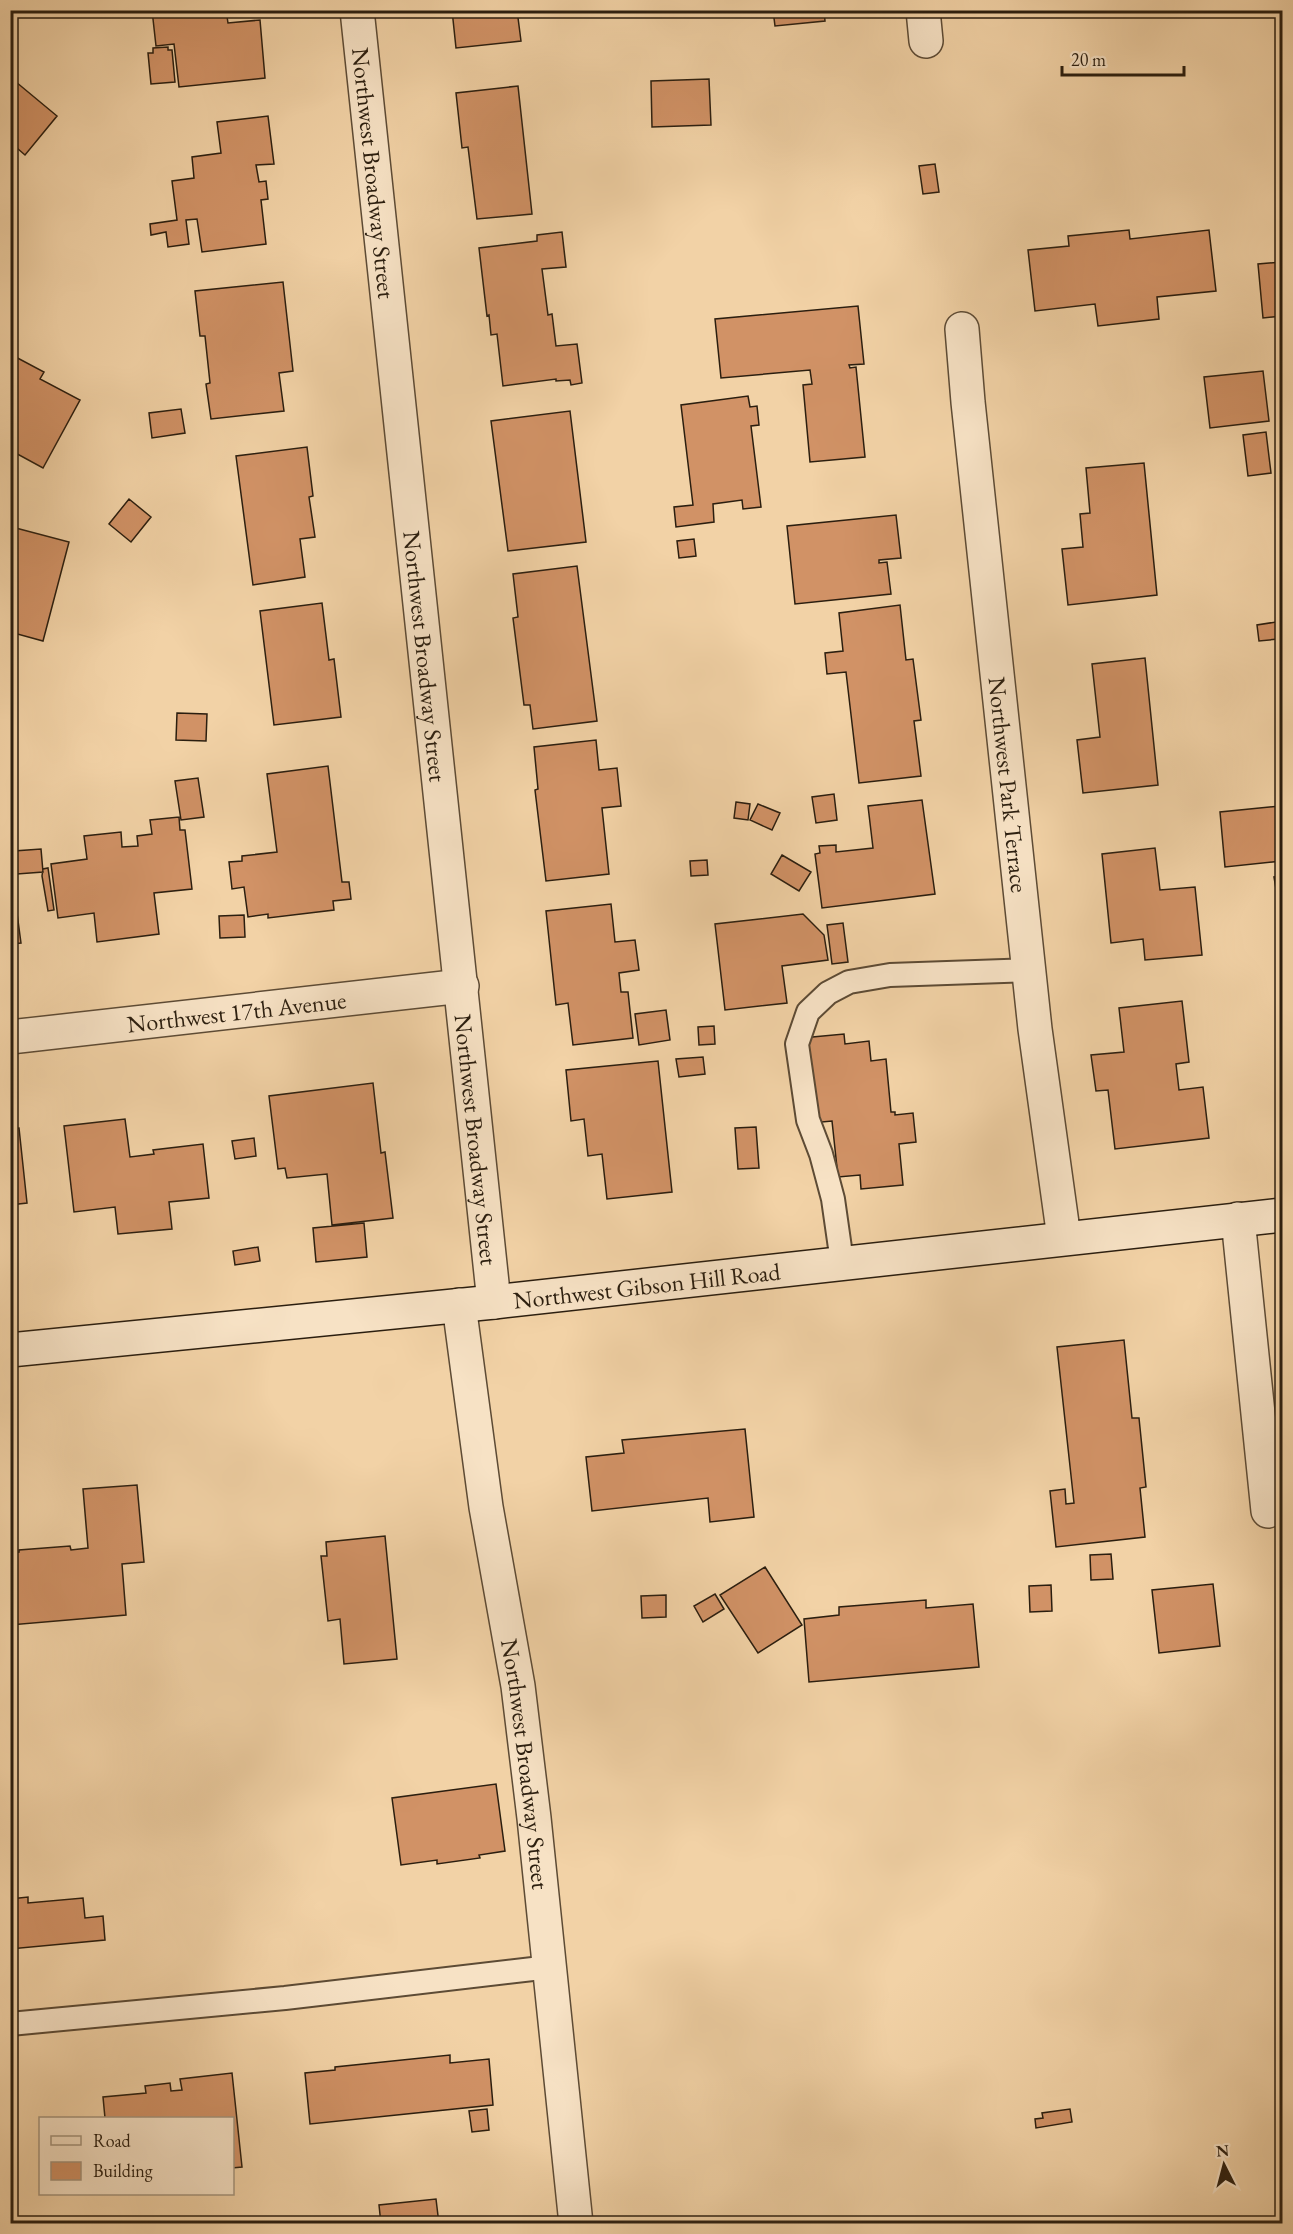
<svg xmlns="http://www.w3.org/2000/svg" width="1293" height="2234" font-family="'EB Garamond',serif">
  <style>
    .building { fill: #d19266; stroke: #2b1e0f; stroke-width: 1.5 }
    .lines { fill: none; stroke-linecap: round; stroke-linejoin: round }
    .lane-casing { stroke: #5d4b35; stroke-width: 26 }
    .street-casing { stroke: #5d4b35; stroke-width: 36 }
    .secondary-casing { stroke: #2b1e0f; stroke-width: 36 }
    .lane { stroke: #f7e2c5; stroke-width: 22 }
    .street { stroke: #f7e2c5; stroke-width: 33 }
    .secondary { stroke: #f7e2c5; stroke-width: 33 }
    .labels { text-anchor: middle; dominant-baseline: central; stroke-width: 6; stroke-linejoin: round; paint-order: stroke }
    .street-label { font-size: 24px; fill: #2b1e0f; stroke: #f7e2c5 }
  </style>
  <rect width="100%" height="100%" fill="#f2d2a6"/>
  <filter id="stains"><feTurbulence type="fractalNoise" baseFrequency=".00333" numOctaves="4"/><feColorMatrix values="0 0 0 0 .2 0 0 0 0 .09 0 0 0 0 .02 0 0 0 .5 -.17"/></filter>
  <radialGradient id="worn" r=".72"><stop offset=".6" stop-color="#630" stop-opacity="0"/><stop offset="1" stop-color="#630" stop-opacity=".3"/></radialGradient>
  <path class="building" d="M152 10H226L228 23 260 20 265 78 179 87 174 44 156 46Z
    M452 10H517L521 41 456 48Z
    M773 10H824L825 21 775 26Z
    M168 47V50H172L175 82 151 84 148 53H153V48Z
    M10 77 57 116 25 155 10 142Z
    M709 79 711 125 652 127 651 81Z
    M518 86 532 214 477 219 468 147 462 148 456 93Z
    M268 116 274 164 256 165 259 182 266 181 268 199 261 200 266 244 202 252 197 219 186 220 189 244 168 247 166 232 151 235 150 224 177 220 172 181 194 178 192 157 221 153 217 122Z
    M935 164 939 192 923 194 919 166Z
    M1129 230 1130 239 1209 230 1216 291 1157 297 1159 319 1098 326 1095 304 1035 311 1028 250 1069 246 1068 236Z
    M562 232 566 267 542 269 548 315 552 314 556 346 577 344 582 383 571 385 570 380 556 381V379L503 386 497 334 491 335 489 315 487 316 479 248 537 241V235Z
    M1282 262V316L1263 318 1258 264Z
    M283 282 293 371 279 373 284 411 211 419 206 384 210 383 205 336H200L195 291Z
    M858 306 864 364 849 365 850 368 856 367 865 457 810 462 803 385 812 384 810 370 721 378 715 319Z
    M10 354 44 372 40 379 80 400 43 468 10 450Z
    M1263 371 1269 421 1210 428 1204 377Z
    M748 396 750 407 757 406 759 425 751 426 761 507 743 509 742 500 713 504 714 522 676 527 674 507 693 505 681 405Z
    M181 409 185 433 152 438 149 413Z
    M570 411 586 542 508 551 491 421Z
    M1266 432 1271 473 1248 476 1243 435Z
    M307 447 313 496 309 497 315 537 300 539 305 577 253 585 236 456Z
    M1144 463 1157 595 1068 605 1062 549 1083 547 1080 514 1090 513 1086 468Z
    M129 499 151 517 131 542 109 524Z
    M896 515 901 558 879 560V563L887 562 891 594 795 604 787 526Z
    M12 527 69 542 43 641 10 632Z
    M694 539 696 556 679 558 677 541Z
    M577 566 597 721 533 729 530 705H524L513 618 518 617 513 574Z
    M322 603 329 660 334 659 341 717 274 725 260 611Z
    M900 605 906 660 913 659 921 720 914 721 921 776 859 783 846 672 827 674 825 653 843 651 839 613Z
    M1276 622 1278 639 1259 641 1257 625Z
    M1145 658 1158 785 1083 793 1077 740 1100 737 1092 664Z
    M177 713 207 714 206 741 176 740Z
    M596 740 599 770 617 768 621 806 602 808 609 874 546 881 535 790 538 789 534 747Z
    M328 766 342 882H349L351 899 333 901 334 910 268 918V914L248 917 244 887 232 889 229 862 242 861V856L277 852 267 774Z
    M198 778 204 817 181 820 175 781Z
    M834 794 837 820 816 823 812 797Z
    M922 800 935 894 822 908 815 854 820 853 819 846 836 845V852L873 848 868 806Z
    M736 802 750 804 748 820 734 818Z
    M758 804 780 813 772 830 750 820Z
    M1280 806 1282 861 1225 867 1220 812Z
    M179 817 180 830H185L192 889 154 893 159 934 97 942 94 913 58 918 51 864 87 859 84 836 121 832 122 847 138 846 137 836 152 834 150 820Z
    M1155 848 1160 890 1195 887 1202 955 1145 960 1143 939 1111 943 1102 854Z
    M41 849 43 872 17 874 14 851Z
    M782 855 811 872 799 891 771 874Z
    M707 860 708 875 691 876 690 861Z
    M10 861 21 943 10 944Z
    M48 868 54 910 48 911 42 876 43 869Z
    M1282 876V894L1277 895 1274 877Z
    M611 904 615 942 635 940 639 970 619 973 621 992H628L633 1038 573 1045 568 1003 556 1005 546 911Z
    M803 914 824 935 828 960 782 966 787 1003 725 1010 715 924Z
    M244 915 245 937 220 938 219 916Z
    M843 923 848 962 832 964 827 925Z
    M1182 1001 1189 1062 1176 1064 1179 1090 1203 1087 1209 1138 1115 1149 1108 1090 1096 1091 1091 1055 1124 1052 1119 1008Z
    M666 1010 670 1040 639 1045 635 1014Z
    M714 1026 715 1044 699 1045 698 1027Z
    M844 1034 845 1044 869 1041 871 1061 886 1059 891 1112H895V1115L913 1113 916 1142 899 1144 903 1185 861 1189 860 1175 838 1177 832 1121 811 1123 802 1038Z
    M703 1057 705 1074 679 1077 676 1059Z
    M658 1061 672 1192 607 1199 602 1154 588 1156 584 1119 571 1121 566 1070Z
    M373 1083 381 1153 385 1152 393 1218 332 1225 327 1174 287 1178 285 1168 278 1169 269 1096Z
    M125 1119 130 1157 154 1154 153 1150 203 1144 209 1198 169 1202 172 1229 118 1234 115 1207 74 1212 64 1126Z
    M756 1127 759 1168 738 1169 735 1128Z
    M19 1128 27 1203 10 1205V1129Z
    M254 1138 256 1156 235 1159 232 1141Z
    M364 1223 367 1257 316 1262 313 1228Z
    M258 1247 260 1261 235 1265 233 1251Z
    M1124 1340 1132 1418H1139L1146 1487 1140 1488 1145 1537 1056 1547 1050 1491 1065 1489 1066 1504 1074 1503 1057 1347Z
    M745 1429 754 1517 710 1522 708 1498 592 1511 586 1457 624 1453 622 1440Z
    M137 1485 144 1562 122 1564 126 1615 10 1625V1553L19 1552V1550L70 1546 71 1550 88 1548 83 1489Z
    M385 1536 397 1659 344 1664 340 1619 328 1621 321 1556H327L326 1542Z
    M1111 1554 1113 1579 1091 1580 1090 1555Z
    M765 1567 802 1625 758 1653 720 1595Z
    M1213 1584 1220 1646 1159 1653 1152 1590Z
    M1051 1585 1052 1611 1030 1612 1029 1586Z
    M715 1594 724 1609 703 1622 694 1606Z
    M666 1595V1617L642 1618 641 1596Z
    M926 1600V1608L973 1604 979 1667 809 1682 804 1619 839 1615V1607Z
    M496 1784 505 1851 479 1855 480 1858 437 1864V1860L401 1865 392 1798Z
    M28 1897V1903L83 1898 85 1918 103 1916 105 1940 10 1949V1899Z
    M450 2055V2063L489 2059 493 2105 310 2124 305 2073 335 2070V2067Z
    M232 2073 242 2167 232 2168V2118H105L103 2097 146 2093 145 2086 170 2083 171 2091 182 2090 180 2079Z
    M487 2109 489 2130 472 2132 469 2111Z
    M1070 2109 1072 2122 1036 2128 1035 2119 1043 2118 1042 2113Z
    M436 2199 439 2224H381L379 2205Z"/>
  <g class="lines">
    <defs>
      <path id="lane" d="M842 1262 833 1199 821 1154 808 1120 797 1044 808 1012 828 993 849 982 890 975 1029 970
        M10 2024 285 1998 550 1967"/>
      <g id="street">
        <path id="s1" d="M357 10 494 1302"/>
        <path d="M923 10 926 41"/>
        <path id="s2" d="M962 329 968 402 1035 1029 1064 1238"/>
        <path id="s3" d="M10 1037 462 986"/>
        <path d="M1238 1219 1268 1511"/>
        <path id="s4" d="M459 1305 486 1507 518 1686 534 1818 576 2224"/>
      </g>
      <g id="secondary">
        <path id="s5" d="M10 1350 494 1302 1282 1215"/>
      </g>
    </defs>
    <use href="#lane" class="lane-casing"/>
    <use href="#street" class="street-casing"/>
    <use href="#secondary" class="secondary-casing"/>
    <use href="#lane" class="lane"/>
    <use href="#street" class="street"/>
    <use href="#secondary" class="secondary"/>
  </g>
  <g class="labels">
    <g class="street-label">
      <text stroke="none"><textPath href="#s1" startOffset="164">Northwest Broadway Street</textPath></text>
      <text stroke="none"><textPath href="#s1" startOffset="650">Northwest Broadway Street</textPath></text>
      <text stroke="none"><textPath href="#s2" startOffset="458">Northwest Park Terrace</textPath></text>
      <text stroke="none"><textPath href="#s3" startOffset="228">Northwest 17th Avenue</textPath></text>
      <text stroke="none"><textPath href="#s1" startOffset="1136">Northwest Broadway Street</textPath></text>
      <text stroke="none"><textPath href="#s5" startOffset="640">Northwest Gibson Hill Road</textPath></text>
      <text stroke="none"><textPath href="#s4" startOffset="464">Northwest Broadway Street</textPath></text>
    </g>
  </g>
  <rect width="1293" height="2234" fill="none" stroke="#f2d2a6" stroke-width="36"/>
  <rect x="12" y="12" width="1269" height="2210" fill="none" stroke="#2b1e0f" stroke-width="3"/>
  <rect x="18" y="18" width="1257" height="2198" fill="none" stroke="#2b1e0f" stroke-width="1.5"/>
  <rect x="39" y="2117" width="195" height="78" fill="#f7e2c5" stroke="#a5947c" stroke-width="1.5"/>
  <rect x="51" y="2136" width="30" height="9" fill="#f7e2c5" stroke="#a5947c" stroke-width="1.5"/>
  <text x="93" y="2147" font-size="18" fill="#2b1e0f">Road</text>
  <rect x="51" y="2162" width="30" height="18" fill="#d19266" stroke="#a5947c" stroke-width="1.5"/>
  <text x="93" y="2177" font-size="18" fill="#2b1e0f">Building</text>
  <g transform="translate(1224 2165) rotate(354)" stroke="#f7e2c5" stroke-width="4.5" paint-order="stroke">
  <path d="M0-4.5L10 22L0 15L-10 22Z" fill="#2b1e0f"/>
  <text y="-9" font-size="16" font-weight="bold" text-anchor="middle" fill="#2b1e0f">N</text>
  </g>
  <path d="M1062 66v9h122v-9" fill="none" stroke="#2b1e0f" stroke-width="3"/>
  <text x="1071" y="66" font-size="18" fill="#2b1e0f" stroke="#f7e2c5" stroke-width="4.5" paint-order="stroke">20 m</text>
  <rect width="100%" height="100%" filter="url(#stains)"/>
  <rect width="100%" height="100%" fill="url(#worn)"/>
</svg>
